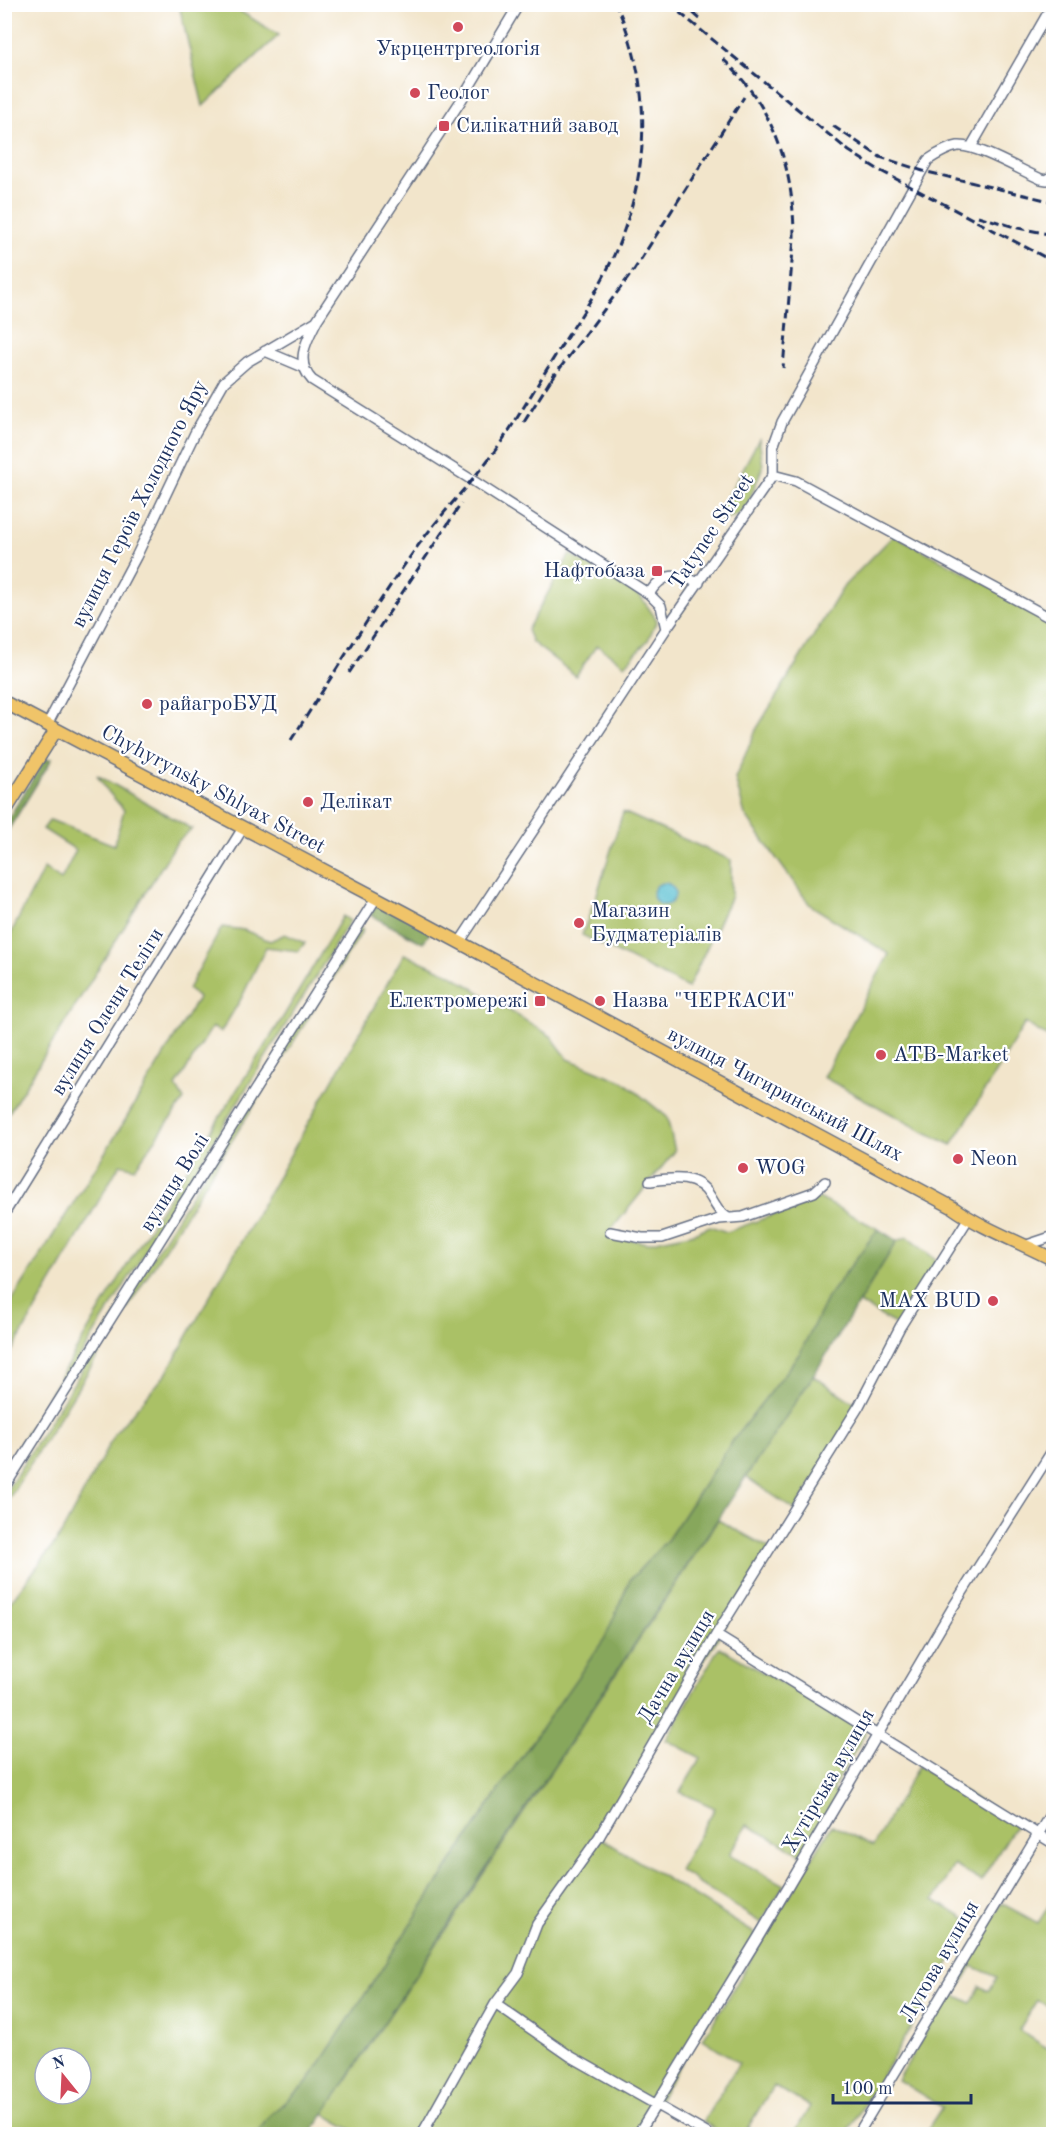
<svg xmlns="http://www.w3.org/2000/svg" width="1058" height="2139" font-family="'Old Standard TT',serif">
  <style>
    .green { fill: #aac166; stroke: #627862; stroke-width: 1.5; fill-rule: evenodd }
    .forest { fill: #87a75b; stroke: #516b5c; stroke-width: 1.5 }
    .water { fill: #53bdd0; stroke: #377697; stroke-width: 1.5 }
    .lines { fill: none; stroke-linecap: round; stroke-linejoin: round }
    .minor-casing { stroke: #666f84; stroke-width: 12 }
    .major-casing { stroke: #666f84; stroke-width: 15 }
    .minor { stroke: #fff; stroke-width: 9 }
    .major { stroke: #f0c469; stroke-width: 12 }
    .rail { stroke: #1b2f5e; stroke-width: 3; stroke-dasharray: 9 4.5; stroke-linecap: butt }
    .poi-dot { fill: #d1495b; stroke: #fff; stroke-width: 2 }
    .labels { text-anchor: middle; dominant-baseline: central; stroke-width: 4.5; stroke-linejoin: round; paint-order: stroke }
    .poi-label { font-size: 21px; fill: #1b2f5e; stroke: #fff; text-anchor: start }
    .street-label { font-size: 21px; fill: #1b2f5e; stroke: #fff }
  </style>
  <rect width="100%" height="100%" fill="#fff"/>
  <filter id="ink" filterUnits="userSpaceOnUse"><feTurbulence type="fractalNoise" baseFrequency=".0167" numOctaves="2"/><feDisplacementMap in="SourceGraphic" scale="12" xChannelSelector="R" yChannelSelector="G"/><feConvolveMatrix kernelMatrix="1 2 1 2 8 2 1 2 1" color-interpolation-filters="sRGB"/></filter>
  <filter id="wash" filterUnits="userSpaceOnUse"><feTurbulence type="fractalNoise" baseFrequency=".008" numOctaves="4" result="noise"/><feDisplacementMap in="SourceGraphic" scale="24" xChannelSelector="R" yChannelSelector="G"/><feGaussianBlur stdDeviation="1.35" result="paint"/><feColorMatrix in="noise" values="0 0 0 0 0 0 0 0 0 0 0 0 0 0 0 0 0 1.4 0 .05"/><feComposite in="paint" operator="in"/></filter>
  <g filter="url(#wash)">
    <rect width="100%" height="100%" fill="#f2e5cb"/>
    <path class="green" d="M179 5H230L279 35 203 106Z
      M759 439 763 466 748 504 739 515 728 518 716 519Z
      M894 535 1053 619V1040L1025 1023 952 1145 921 1130 823 1077 889 954 810 905 745 815 735 778 757 728 844 586Z
      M570 554 641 597 657 620 648 640 625 665 597 645 576 676 532 642 527 630Z
      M97 775 192 829 177 842 5 1119V945L44 868 61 880 76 850 43 829 50 820 114 845 124 810 106 789Z
      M623 812 731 860V896L688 988 582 935 597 894Z
      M343 916 350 921 5 1478V1469L150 1227 285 1014Z
      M222 927 244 930 270 941 285 934 305 943 298 951 266 947 241 999 221 1032 212 1027 176 1086 184 1100 135 1168 120 1164 5 1363V1312L121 1127 198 998 188 989Z
      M359 927 363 930 5 1505V1493Z
      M404 954 450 974 551 1036 568 1059 624 1082 667 1117 675 1151 607 1235 647 1243 694 1233 710 1226 727 1232 819 1198 878 1229 827 1298 800 1353 734 1439 668 1539 630 1580 605 1638 502 1785 307 2083 269 2116 257 2134H5L4 1610 59 1538 116 1432 166 1374ZM45 2058H81V2094H45Z
      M907 1237 939 1262 900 1327 859 1303 897 1241Z
      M813 1376 859 1406 795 1510 746 1477Z
      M718 1520 771 1549 599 1837 759 1936 638 2134H359L324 2114Z
      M719 1647 866 1732 832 1790 839 1795 803 1855 747 1825 729 1855 784 1885 761 1923 679 1870 715 1808 680 1792 701 1758 666 1740Z
      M918 1766 1017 1823 981 1881 954 1865 934 1900 972 1923 901 2045 846 2134H794L810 2106 773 2086 744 2134H724L703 2122 739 2063 703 2039 832 1825 873 1846Z
      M1053 1899V2009L1037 2000 1019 2030 1053 2052V2134H927L925 2133 942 2107 898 2080 1001 1903 1038 1923ZM972 1966 997 1977 989 1991 980 1986 971 2003 955 1995Z"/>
    <path class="forest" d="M45 759H52L5 835V824Z
      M378 902 431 931 423 943 370 915Z
      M878 1229 897 1241 813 1376 497 1851 311 2134H257L269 2116 307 2083 502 1785 605 1638 630 1580 668 1539 734 1439 800 1353 827 1298Z"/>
    <path class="water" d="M653 894a11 11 0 1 1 22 0a11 11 0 1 1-22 0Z"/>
  </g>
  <g filter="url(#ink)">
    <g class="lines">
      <defs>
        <path id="minor" d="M519 4 462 99 317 320C307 340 294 361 312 380L475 482 649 594 661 606 666 629
          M971 147 1053 4
          M265 351 303 367
          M773 475 796 481 1054 620
          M649 594C663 571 677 574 699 583
          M47 725 136 557 195 433 224 382 247 362 315 322
          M459 943 666 629 773 475V447L782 422 928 160C937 154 947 148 958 146 976 144 1022 171 1041 179L1047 180 1054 175
          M650 1181C673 1178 697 1174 710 1196 717 1207 718 1211 728 1218
          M4 1214 243 828
          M610 1232 642 1238H662L719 1219 743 1217 814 1192 825 1182
          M1027 1245 1054 1236
          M4 1488 376 898
          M716 1635 1054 1844
          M495 2004 570 2056 708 2134
          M422 2134 495 2004 518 1973 537 1924 599 1837 716 1635 859 1406 900 1327 968 1219
          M638 2134 759 1936 953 1607 1054 1448
          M858 2134 1054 1808"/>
        <path id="major" d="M4 702 403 912 952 1207C983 1229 1020 1242 1054 1260
          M4 813 56 730"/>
      </defs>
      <use href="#minor" class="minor-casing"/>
      <use href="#major" class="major-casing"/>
      <use href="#minor" class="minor"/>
      <use href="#major" class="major"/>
      <path class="rail" d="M669 4 849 151 879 170 1054 262
        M683 4 701 20
        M723 59C774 107 794 169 794 238L783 368
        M833 126 880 157 923 171 1054 202
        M978 216 1018 228 1054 235
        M551 380 634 270 744 97
        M524 422 555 373
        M349 673 461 504
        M291 740C333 676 372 610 417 547 441 514 470 484 494 452 516 422 535 388 555 356 569 333 585 311 598 287 648 198 659 98 616 4"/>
    </g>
  </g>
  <g class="poi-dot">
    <circle cx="458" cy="27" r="6"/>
    <circle cx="415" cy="93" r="6"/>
    <rect x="438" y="120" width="12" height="12" rx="3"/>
    <rect x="651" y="565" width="12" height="12" rx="3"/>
    <circle cx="147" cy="704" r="6"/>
    <circle cx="308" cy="802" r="6"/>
    <circle cx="579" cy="923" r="6"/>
    <rect x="534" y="995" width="12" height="12" rx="3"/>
    <circle cx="600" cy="1001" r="6"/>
    <circle cx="881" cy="1055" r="6"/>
    <circle cx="958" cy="1159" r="6"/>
    <circle cx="743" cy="1168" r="6"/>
    <circle cx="993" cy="1301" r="6"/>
  </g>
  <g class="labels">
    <g class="poi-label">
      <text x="458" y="49" text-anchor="middle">Укрцентргеологія</text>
      <text x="427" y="93">Геолог</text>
      <text x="456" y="126">Силікатний завод</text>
      <text x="645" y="571" text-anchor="end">Нафтобаза</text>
      <text x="159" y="704">райагроБУД</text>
      <text x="320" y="802">Делікат</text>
      <text x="591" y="911">Магазин<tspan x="591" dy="24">Будматеріалів</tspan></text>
      <text x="528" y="1001" text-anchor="end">Електромережі</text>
      <text x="612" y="1001">Назва "ЧЕРКАСИ"</text>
      <text x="893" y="1055">ATB-Market</text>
      <text x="970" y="1159">Neon</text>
      <text x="755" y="1168">WOG</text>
      <text x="981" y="1301" text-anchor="end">MAX BUD</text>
    </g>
    <g class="street-label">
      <text transform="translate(140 504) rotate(-63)">вулиця Героїв Холодного Яру</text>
      <text transform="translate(712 532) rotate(-56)">Tatynec Street</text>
      <text transform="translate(213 790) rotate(28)">Chyhyrynsky Shlyax Street</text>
      <text transform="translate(108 1012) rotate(-58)">вулиця Олени Теліги</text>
      <text transform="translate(785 1095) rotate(28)">вулиця Чигиринський Шлях</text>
      <text transform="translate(175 1183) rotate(-58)">вулиця Волі</text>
      <text transform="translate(677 1667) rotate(-59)">Дачна вулиця</text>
      <text transform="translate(829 1781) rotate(-60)">Хутірська вулиця</text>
      <text transform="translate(940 1962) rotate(-60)">Лугова вулиця</text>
    </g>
  </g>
  <rect width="1058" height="2139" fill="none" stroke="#fff" stroke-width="24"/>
  <g transform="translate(63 2076) rotate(342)"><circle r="28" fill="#ffffff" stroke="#a4acbf" stroke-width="1.5"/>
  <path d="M0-4.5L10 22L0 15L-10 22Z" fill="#d1495b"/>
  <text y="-9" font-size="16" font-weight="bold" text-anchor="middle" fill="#1b2f5e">N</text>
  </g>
  <path d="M833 2094v9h138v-9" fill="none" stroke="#1b2f5e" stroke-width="3"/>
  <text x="842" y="2094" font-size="18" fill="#1b2f5e" stroke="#ffffff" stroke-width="4.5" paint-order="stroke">100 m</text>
</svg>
